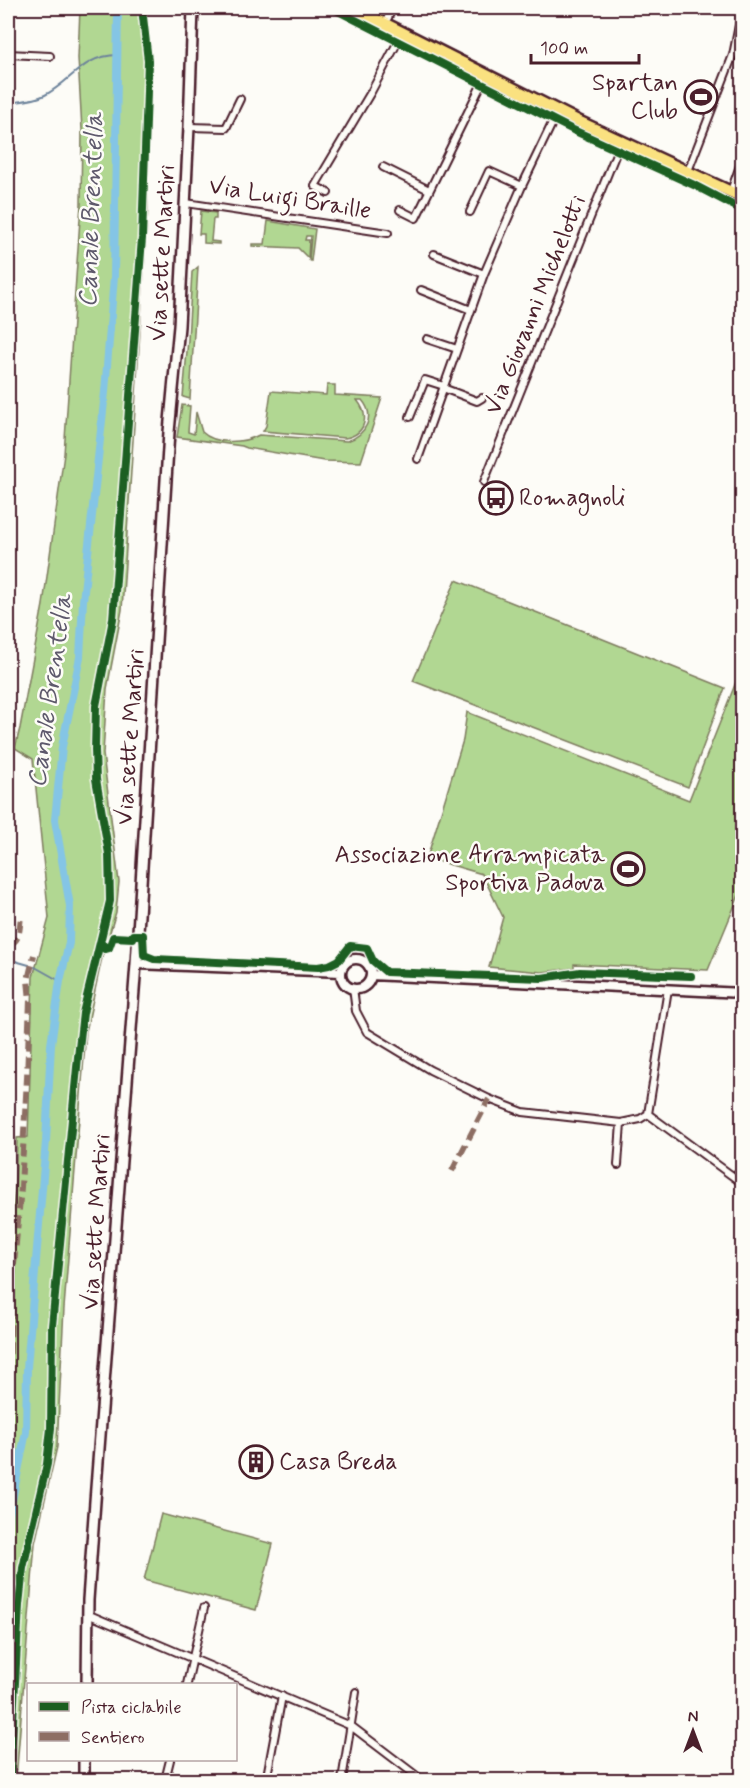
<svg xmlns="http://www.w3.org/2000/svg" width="750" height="1788" font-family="Mynerve,sans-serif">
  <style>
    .green { fill: #b1d792; stroke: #7e7b5e; stroke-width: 1.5 }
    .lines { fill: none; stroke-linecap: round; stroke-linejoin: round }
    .stream { stroke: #6d839b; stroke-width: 2 }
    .canal { stroke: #84c5e5; stroke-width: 8 }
    .minor-casing { stroke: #4a1f2b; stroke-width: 10 }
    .tertiary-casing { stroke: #4a1f2b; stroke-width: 13 }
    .secondary-casing { stroke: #4a1f2b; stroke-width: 14 }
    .primary-casing { stroke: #4a1f2b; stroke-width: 15 }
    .minor { stroke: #fdfcf7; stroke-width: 6 }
    .tertiary { stroke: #fdfcf7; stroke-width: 8 }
    .secondary { stroke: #fdfcf7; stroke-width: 9 }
    .primary { stroke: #fae180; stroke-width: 10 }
    .quiet { stroke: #8d6e63; stroke-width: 6; stroke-dasharray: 12 6; stroke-linecap: butt }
    .cycleway-casing { stroke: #fdfcf7; stroke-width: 11 }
    .cycleway { stroke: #1b5e20; stroke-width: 8 }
    .labels { text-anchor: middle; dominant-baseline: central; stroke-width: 5; stroke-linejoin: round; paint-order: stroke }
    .poi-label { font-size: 24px; fill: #4a1f2b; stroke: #fdfcf7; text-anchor: end }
    .street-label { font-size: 24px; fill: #4a1f2b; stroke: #fdfcf7 }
    .water-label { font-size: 26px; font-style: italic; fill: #5e596c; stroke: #fdfcf7 }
  </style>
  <rect width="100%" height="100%" fill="#fdfcf7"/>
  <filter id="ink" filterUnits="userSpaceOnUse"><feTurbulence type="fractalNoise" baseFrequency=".0167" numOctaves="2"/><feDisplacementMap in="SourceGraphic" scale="12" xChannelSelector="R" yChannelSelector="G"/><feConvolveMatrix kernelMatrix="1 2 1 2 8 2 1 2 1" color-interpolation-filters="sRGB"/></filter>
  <g filter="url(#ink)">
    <path class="green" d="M80 8H141L146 55 148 209 122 610 107 689 103 754 119 882 116 912 101 962 86 1032 64 1308 57 1447 35 1543 16 1780H8V1268L15 1189 17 1138 28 1137 33 977 49 918 33 759 15 748 20 728 43 605 64 454 81 204 82 130 78 58Z
      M201 211 216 213V219H213L211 241 219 242V244L204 243V234H199Z
      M268 221 315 229 311 261 309 260 311 236H306L305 240H309L308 258 298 248 252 246V244H265Z
      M198 267 190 399 183 397 188 340 192 272Z
      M327 385H335V395L382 398 361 462 324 461 247 448 242 446 177 437 182 405 190 406 188 432 194 434 196 412 202 432C215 445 244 443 259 435L347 441C366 435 376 416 362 400H357C370 416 366 434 345 438L263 431 266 426 271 391 326 395Z
      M456 580 725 688 688 787 413 681Z
      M742 667V888L708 970 574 964V968L542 972 489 967 503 917 482 874 427 858 463 740 467 712 689 800Z
      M161 1514 273 1544 256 1610 144 1580Z"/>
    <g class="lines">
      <path class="stream" d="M8 103C20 101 33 101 45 95 72 81 83 55 118 55
        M8 959 29 965
        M35 967 60 981"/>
      <path class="canal" d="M8 1520 26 1432 27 1368 46 1141 51 1045 60 981 69 943 70 906 55 820 62 747 80 657 83 601 105 392 114 276 118 8"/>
      <defs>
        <path id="minor" d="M385 23 393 8
          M8 54 50 56
          M189 127 226 128 240 99
          M383 167 429 190
          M688 171 733 55 742 10
          M731 191 742 160
          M328 193 315 186 371 92 403 32
          M186 203 388 233
          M400 210 416 218 486 75
          M470 212 489 171 522 186
          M434 254 484 274
          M421 290 471 310
          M427 339 457 349
          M443 388 477 401 482 398
          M410 417 425 380 444 386
          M418 459 484 274 522 186 558 111
          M484 482 621 141
          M353 988 356 1011 367 1032 430 1070 489 1099 523 1112 621 1123 640 1119 648 1114 668 989
          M648 1114 742 1183
          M618 1165 621 1123
          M88 1616H92L351 1726 422 1780
          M187 1684 204 1608
          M165 1780 170 1760
          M274 1780 267 1776 282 1696
          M342 1780 356 1692"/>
        <path id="tertiary" d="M341 974a15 15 0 1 1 30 0a15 15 0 1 1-30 0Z
          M136 964 341 972
          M371 975 742 993"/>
        <path id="secondary" d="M87 1684 88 1600 95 1501 136 964 169 432 179 326 189 127 193 8
          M84 1780V1760"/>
        <path id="primary" d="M354 8 578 121 742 197"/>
      </defs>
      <use href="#minor" class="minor-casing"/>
      <use href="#tertiary" class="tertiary-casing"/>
      <use href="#secondary" class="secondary-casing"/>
      <use href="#primary" class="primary-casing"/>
      <use href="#minor" class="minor"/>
      <use href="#tertiary" class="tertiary"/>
      <use href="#secondary" class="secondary"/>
      <use href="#primary" class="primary"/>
      <path class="quiet" d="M8 944C21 943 19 928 21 917
        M452 1171 489 1099
        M8 1408 12 1287 21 1187 27 1078 30 1000 28 980 34 955"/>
      <defs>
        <path id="cycleway" d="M332 8 573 130 694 185 742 210
          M104 945 105 949 109 948 113 937 133 938V935H143L144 955 154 959 318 967 329 965 339 960 350 946 367 948 373 961 386 972 542 978 580 972 691 976
          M10 1780 19 1605 23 1568 47 1464 51 1428 52 1326 78 1057 83 1013 110 901 109 854 96 779 95 750 96 706 113 619 142 238 148 61 142 8"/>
      </defs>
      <use href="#cycleway" class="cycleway-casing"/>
      <use href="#cycleway" class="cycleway"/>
    </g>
  </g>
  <defs>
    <symbol id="stadium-ring" viewBox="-11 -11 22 22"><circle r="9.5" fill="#fdfcf7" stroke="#4a1f2b" stroke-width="1.5"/><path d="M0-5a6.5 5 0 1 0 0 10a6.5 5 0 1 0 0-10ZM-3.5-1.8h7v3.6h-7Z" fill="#4a1f2b"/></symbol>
    <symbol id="bus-ring" viewBox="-11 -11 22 22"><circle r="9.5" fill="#fdfcf7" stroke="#4a1f2b" stroke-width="1.5"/><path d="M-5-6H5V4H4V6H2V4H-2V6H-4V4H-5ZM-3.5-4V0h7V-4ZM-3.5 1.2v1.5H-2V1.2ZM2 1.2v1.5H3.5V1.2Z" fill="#4a1f2b"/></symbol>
    <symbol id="building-ring" viewBox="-11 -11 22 22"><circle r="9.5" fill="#fdfcf7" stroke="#4a1f2b" stroke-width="1.5"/><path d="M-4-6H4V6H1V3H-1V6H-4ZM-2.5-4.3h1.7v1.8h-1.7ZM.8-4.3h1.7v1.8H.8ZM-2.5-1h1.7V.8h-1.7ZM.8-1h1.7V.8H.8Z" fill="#4a1f2b"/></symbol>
  </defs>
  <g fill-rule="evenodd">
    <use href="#stadium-ring" x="682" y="78" width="38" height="38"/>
    <use href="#bus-ring" x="477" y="479" width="38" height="38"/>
    <use href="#stadium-ring" x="609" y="850" width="38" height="38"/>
    <use href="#building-ring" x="237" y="1443" width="38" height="38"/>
  </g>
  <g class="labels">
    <g class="poi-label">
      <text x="678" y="83">Spartan<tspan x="678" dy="28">Club</tspan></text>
      <text x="519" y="498" text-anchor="start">Romagnoli</text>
      <text x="605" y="855">Associazione Arrampicata<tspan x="605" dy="28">Sportiva Padova</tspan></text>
      <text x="279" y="1462" text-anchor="start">Casa Breda</text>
    </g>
    <g class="street-label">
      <text transform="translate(290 199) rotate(9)">Via Luigi Braille</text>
      <text transform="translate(163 253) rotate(-87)">Via sette Martiri</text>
      <text transform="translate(536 305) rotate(-68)">Via Giovanni Michelotti</text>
      <text transform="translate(131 737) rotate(-86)">Via sette Martiri</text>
      <text transform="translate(97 1222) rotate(-86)">Via sette Martiri</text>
    </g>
    <g class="water-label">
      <text transform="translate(92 210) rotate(-88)">Canale Brentella</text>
      <text transform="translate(51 691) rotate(-82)">Canale Brentella</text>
    </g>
  </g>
  <rect width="750" height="1788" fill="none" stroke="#fdfcf7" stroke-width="30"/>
  <rect x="15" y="15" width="720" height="1758" fill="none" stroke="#4a1f2b" stroke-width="2" filter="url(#ink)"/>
  <rect x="27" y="1683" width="210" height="78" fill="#fdfcf7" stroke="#b5a4a5" stroke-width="1.5"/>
  <rect x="39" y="1702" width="30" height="9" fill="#1b5e20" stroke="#b5a4a5" stroke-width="1.5"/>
  <text x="81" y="1713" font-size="18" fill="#4a1f2b">Pista ciclabile</text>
  <rect x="39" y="1732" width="30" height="9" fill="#8d6e63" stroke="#b5a4a5" stroke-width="1.5"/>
  <text x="81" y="1743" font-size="18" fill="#4a1f2b">Sentiero</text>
  <g transform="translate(693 1731)" stroke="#fdfcf7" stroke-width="4.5" paint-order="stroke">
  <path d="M0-4.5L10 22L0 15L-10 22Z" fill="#4a1f2b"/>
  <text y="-9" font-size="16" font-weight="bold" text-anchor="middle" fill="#4a1f2b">N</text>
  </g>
  <path d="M531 54v9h108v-9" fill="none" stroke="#4a1f2b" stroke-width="3"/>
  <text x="540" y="54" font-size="18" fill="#4a1f2b" stroke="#fdfcf7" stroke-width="4.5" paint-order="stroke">100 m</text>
</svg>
